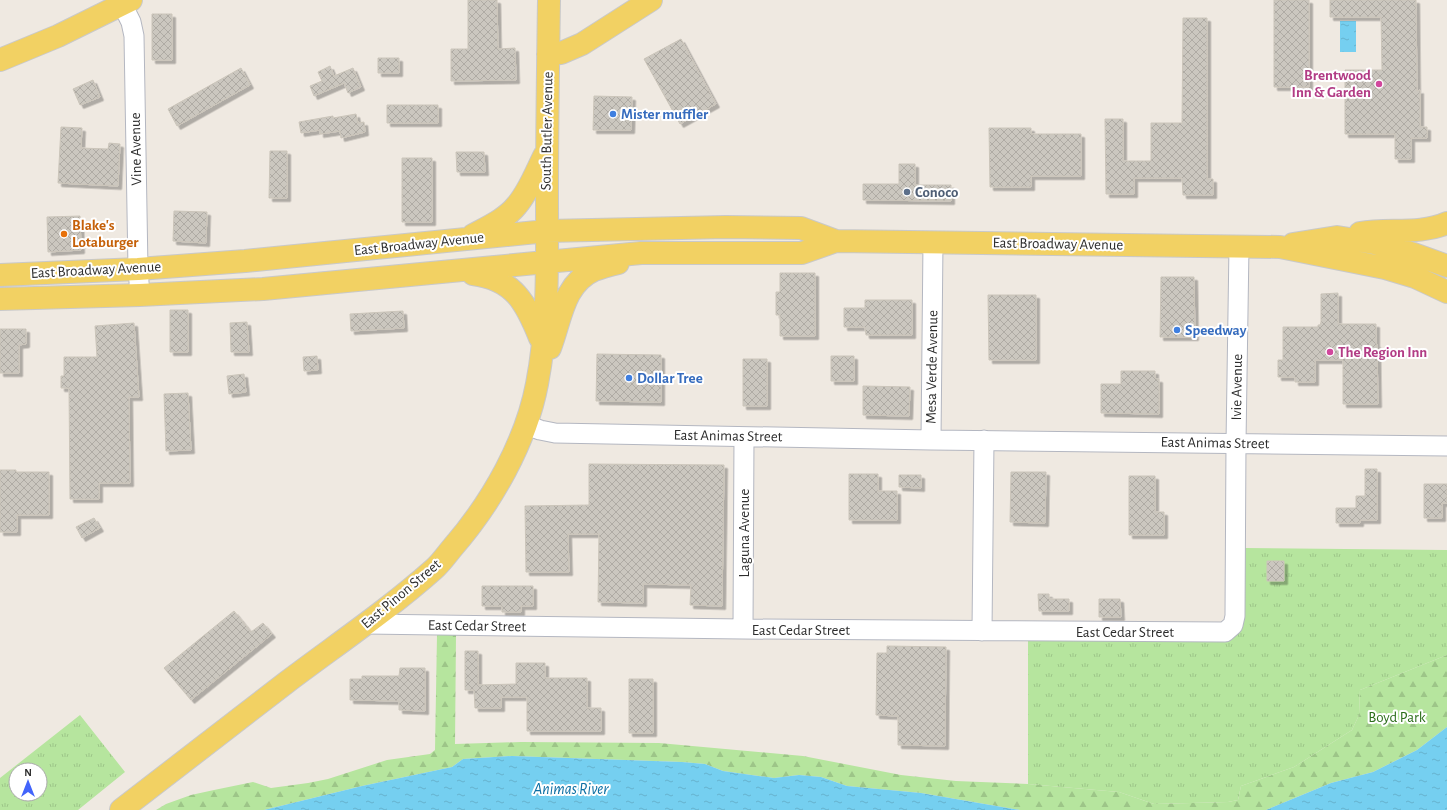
<svg xmlns="http://www.w3.org/2000/svg" width="1447" height="810" font-family="'Alegreya Sans',sans-serif">
  <style>
    .grass { fill: url(#grass-tufts); fill-rule: evenodd }
    .forest { fill: url(#forest-firs) }
    .water { fill: url(#water-ripples) }
    .building { fill: url(#building-cross-hatch); stroke: #cbc5ba; filter: url(#shadow) }
    .lines { fill: none; stroke-linecap: round; stroke-linejoin: round }
    .minor-casing { stroke: #b4b7c1; stroke-width: 21 }
    .major-casing { stroke: #c9c9c9; stroke-width: 24 }
    .minor { stroke: #fff; stroke-width: 19 }
    .major { stroke: #f2d163; stroke-width: 22 }
    .hotel-dot { fill: #d1479c; stroke: #fff; stroke-width: 1.5 }
    .shop-dot { fill: #3f7fe0; stroke: #fff; stroke-width: 1.5 }
    .service-dot { fill: #5c6f8a; stroke: #fff; stroke-width: 1.5 }
    .food-dot { fill: #e8710a; stroke: #fff; stroke-width: 1.5 }
    .labels { text-anchor: middle; dominant-baseline: central; stroke-width: 4; stroke-linejoin: round; paint-order: stroke }
    .hotel-label { font-size: 15px; font-weight: bold; fill: #b23c85; stroke: #fff; text-anchor: end }
    .shop-label { font-size: 15px; font-weight: bold; fill: #366cbe; stroke: #fff; text-anchor: start }
    .street-label { font-size: 15px; fill: #2e2e2e; stroke: #fff }
    .service-label { font-size: 15px; font-weight: bold; fill: #4e5e75; stroke: #fff; text-anchor: start }
    .food-label { font-size: 15px; font-weight: bold; fill: #c56008; stroke: #fff; text-anchor: start }
    .park-label { font-size: 15px; fill: #2c6e1b; stroke: #fff }
    .water-label { font-size: 16px; font-style: italic; fill: #0d6fa3; stroke: #fff }
  </style>
  <defs>
    <pattern id="grass-tufts" width="24" height="20" patternUnits="userSpaceOnUse"><rect width="24" height="20" fill="#b6e59e"/><path d="M3 7l-1-3M5 7V3M7 7l1-3M15 17l-1-3M17 17v-4M19 17l1-3" fill="none" stroke="#9dc588"/></pattern>
    <pattern id="forest-firs" width="22" height="20" patternUnits="userSpaceOnUse"><rect width="22" height="20" fill="#b6e59e"/><path d="M5 1l3.5 6h-7zM16 11l3.5 6h-7z" fill="#9dc588"/></pattern>
    <pattern id="water-ripples" width="26" height="14" patternUnits="userSpaceOnUse"><rect width="26" height="14" fill="#75cff0"/><path d="M2 4q2-2 4 0t4 0M15 11q2-2 4 0t4 0" fill="none" stroke="#66b2ce"/></pattern>
    <pattern id="building-cross-hatch" width="8" height="8" patternUnits="userSpaceOnUse"><rect width="8" height="8" fill="#cbc7bf"/><path d="M0 0l8 8M0 8l8-8" fill="none" stroke="#afaba4"/></pattern>
    <filter id="shadow"><feDropShadow dx="3.5" dy="3.5" stdDeviation="0" flood-color="#0004"/></filter>
  </defs>
  <rect width="100%" height="100%" fill="#efe9e1"/>
  <path class="grass" d="M1245 548 1447 550V655L1360 690 1359 715 1352 730 1294 767 1241 786 1238 800 1228 802 1154 804 1119 792 1028 784V640L1228 642 1240 628Z
    M80 715 125 772 78 810H0V778ZM16 770H40V794H16Z"/>
  <path class="forest" d="M437 635H456L455 744 521 742 659 743 803 756 901 775 956 781 1028 784 1119 792 1154 804 1228 802 1238 800 1241 786 1294 767 1352 730 1359 715 1360 690 1447 655V727L1417 750 1373 772 1331 783 1266 810H1020L921 793 847 786 821 777 799 775 774 778 723 771 705 764 682 762 512 756 463 759 452 767 362 786 264 810H156L166 804 191 795 214 790 253 782 271 788 308 783 328 779 387 760 430 754 435 750Z"/>
  <path class="water" d="M1340 21H1356V52H1340Z
    M1447 727V810H1266L1331 783 1373 772 1417 750Z
    M512 756 682 762 705 764 723 771 774 778 799 775 821 777 847 786 921 793 1020 810H264L362 786 452 767 463 759Z"/>
  <path class="building" d="M468 0H497L498 49 515 48 516 80 451 81V49H468Z
    M1274 0H1309V87H1274Z
    M1330 0H1416L1417 91 1420 90V127H1427V138H1411V159H1395V134H1345V70H1382L1381 17H1330Z
    M152 14H172V60H152Z
    M1183 18H1207V179H1213V195H1183L1182 178H1134V194H1106L1105 119H1123V161H1151V123H1182Z
    M681 39 716 104 680 124 644 59Z
    M378 58H399V73H378Z
    M330 66 334 76 353 68 361 87 348 93 344 83 314 96 310 86 322 81 318 72Z
    M241 68 250 85 177 126 168 109Z
    M93 80 100 97 80 105 73 89Z
    M594 96 632 97 631 130H593Z
    M387 105H438V123H387Z
    M356 114 358 123 364 122 365 132 341 138 340 131 320 134V130L301 133 299 122 333 116V118Z
    M61 127 82 128 81 148 108 149 109 143 120 144 118 186 58 183Z
    M989 128H1031V134H1081V176H1031V187H990Z
    M270 151H287V198H269Z
    M456 152H484L485 172H457Z
    M402 158H432V222H402Z
    M899 164H915V185H951V201L863 200V184H899Z
    M174 211 207 212 206 243 173 241Z
    M80 216 81 250 48 252 47 217Z
    M780 273H815V336H780V315H776V292H780Z
    M1161 277H1194L1195 337H1160Z
    M1338 293V324H1376V344H1377L1378 404H1343V360H1315V382H1295V377H1278V360H1283V327H1318V325H1320L1321 322V294Z
    M988 295H1036V360H989Z
    M865 300H912V335H866L865 327H844V308H865Z
    M170 310H188V352H170Z
    M403 311 404 328 351 331 350 314Z
    M247 322 249 352H231L230 323Z
    M134 323 139 397H129L130 483H99V499H70L69 388H61V376H64V357H97L95 326Z
    M0 329H26V344L19 345V373H0Z
    M597 354 661 355V402L596 401Z
    M317 356 318 370 304 371 303 357Z
    M831 356H854V381H831Z
    M743 359H767V406H743Z
    M1121 371H1155V378L1156 379H1159V414L1101 413V384H1121Z
    M244 374 246 392 229 394 227 376Z
    M863 386 910 387 909 416 863 415Z
    M188 393 191 450 166 451 164 394Z
    M589 464 724 465 722 606 690 605 691 585 643 584V603L598 602 599 534H568L569 572H526L525 506 589 505Z
    M1365 469H1377V520H1360V523H1336V508H1356V496H1365Z
    M0 470H16V472H49V515H17V532H0Z
    M1011 472H1046L1045 523 1010 522Z
    M849 474H878V491H897V520H849Z
    M899 475H921V488L899 487Z
    M1129 476H1155V512H1164V535H1129Z
    M1424 484H1447V503H1442V518H1424Z
    M94 518 100 528 82 538 76 527Z
    M1267 561H1284V581H1267Z
    M482 586H533V606H521V612H502V606H482Z
    M1038 594H1049V599H1069V611H1039Z
    M1099 599H1120L1121 617H1099Z
    M234 611 251 632 263 623 272 634 191 700 164 668Z
    M887 646 946 647 945 746 898 745V716L876 715 877 653H887Z
    M465 651H478V685L516 684V663H545V678H587V708H601V731H527V697H501V708H475L474 690H465Z
    M400 668H425V711L399 710V701L350 700V679H362V676H399Z
    M629 679H653V733H629Z"/>
  <g class="lines">
    <defs>
      <path id="minor" d="M122 4 131 22 134 36 138 269 140 295
        M526 425 540 430 555 433 931 440 1447 446
        M931 440 933 242
        M366 624 743 629 1225 632 1233 625 1235 616 1236 443 1239 246
        M743 629 744 437
        M982 631 984 440"/>
      <path id="major" d="M548 54 561 53 582 44 651 0
        M0 60 58 36 131 0
        M1360 233C1389 228 1419 235 1447 223
        M473 235C488 227 506 219 517 205 529 191 536 172 544 156
        M1293 244 1337 237 1356 240 1374 243 1411 253 1447 266
        M473 274C514 279 526 303 540 338
        M0 275 138 269 245 261 547 231 726 227 801 228 836 241 1280 247 1385 268 1415 277 1447 292
        M0 299 140 295 263 289 641 253H802L836 241
        M550 348C561 320 563 284 594 270 602 267 610 265 618 263
        M121 810C177 767 232 724 287 682 336 645 388 610 434 569 441 563 447 554 453 547 492 502 526 442 537 384 549 322 547 258 547 195 547 130 548 65 549 0"/>
    </defs>
    <use href="#minor" class="minor-casing"/>
    <use href="#major" class="major-casing"/>
    <use href="#minor" class="minor"/>
    <use href="#major" class="major"/>
  </g>
  <g class="hotel-dot">
    <circle cx="1379" cy="84" r="4"/>
    <circle cx="1330" cy="352" r="4"/>
  </g>
  <g class="shop-dot">
    <circle cx="613" cy="114" r="4"/>
    <circle cx="1177" cy="330" r="4"/>
    <circle cx="629" cy="378" r="4"/>
  </g>
  <circle class="service-dot" cx="907" cy="192" r="4"/>
  <circle class="food-dot" cx="64" cy="234" r="4"/>
  <g class="labels">
    <g class="hotel-label">
      <text x="1371" y="75">Brentwood<tspan x="1371" dy="17">Inn &amp; Garden</tspan></text>
      <text x="1338" y="352" text-anchor="start">The Region Inn</text>
    </g>
    <g class="shop-label">
      <text x="621" y="114">Mister muffler</text>
      <text x="1185" y="330">Speedway</text>
      <text x="637" y="378">Dollar Tree</text>
    </g>
    <g class="street-label">
      <text transform="translate(547 131) rotate(-89)">South Butler Avenue</text>
      <text transform="translate(136 149) rotate(-91)">Vine Avenue</text>
      <text transform="translate(419 244) rotate(-6)">East Broadway Avenue</text>
      <text transform="translate(1058 244) rotate(1)">East Broadway Avenue</text>
      <text transform="translate(96 270) rotate(-3)">East Broadway Avenue</text>
      <text transform="translate(932 367) rotate(-89)">Mesa Verde Avenue</text>
      <text transform="translate(1237 387) rotate(-89)">Ivie Avenue</text>
      <text transform="translate(728 436) rotate(1)">East Animas Street</text>
      <text transform="translate(1215 443) rotate(1)">East Animas Street</text>
      <text transform="translate(744 533) rotate(-90)">Laguna Avenue</text>
      <text transform="translate(401 594) rotate(-40)">East Pinon Street</text>
      <text transform="translate(477 626) rotate(1)">East Cedar Street</text>
      <text x="801" y="630">East Cedar Street</text>
      <text x="1125" y="632">East Cedar Street</text>
    </g>
    <g class="service-label">
      <text x="915" y="192">Conoco</text>
    </g>
    <g class="food-label">
      <text x="72" y="225">Blake's<tspan x="72" dy="17">Lotaburger</tspan></text>
    </g>
    <g class="park-label">
      <text x="1397" y="717">Boyd Park</text>
    </g>
    <g class="water-label">
      <text x="571" y="789">Animas River</text>
    </g>
  </g>
  <g transform="translate(28 782)"><circle r="19" fill="#ffffff" stroke="#ababab"/>
  <path d="M0-3L7 15L0 10L-7 15Z" fill="#4264fb"/>
  <text y="-6" font-size="11" font-weight="bold" text-anchor="middle" fill="#2e2e2e">N</text>
  </g>
</svg>
